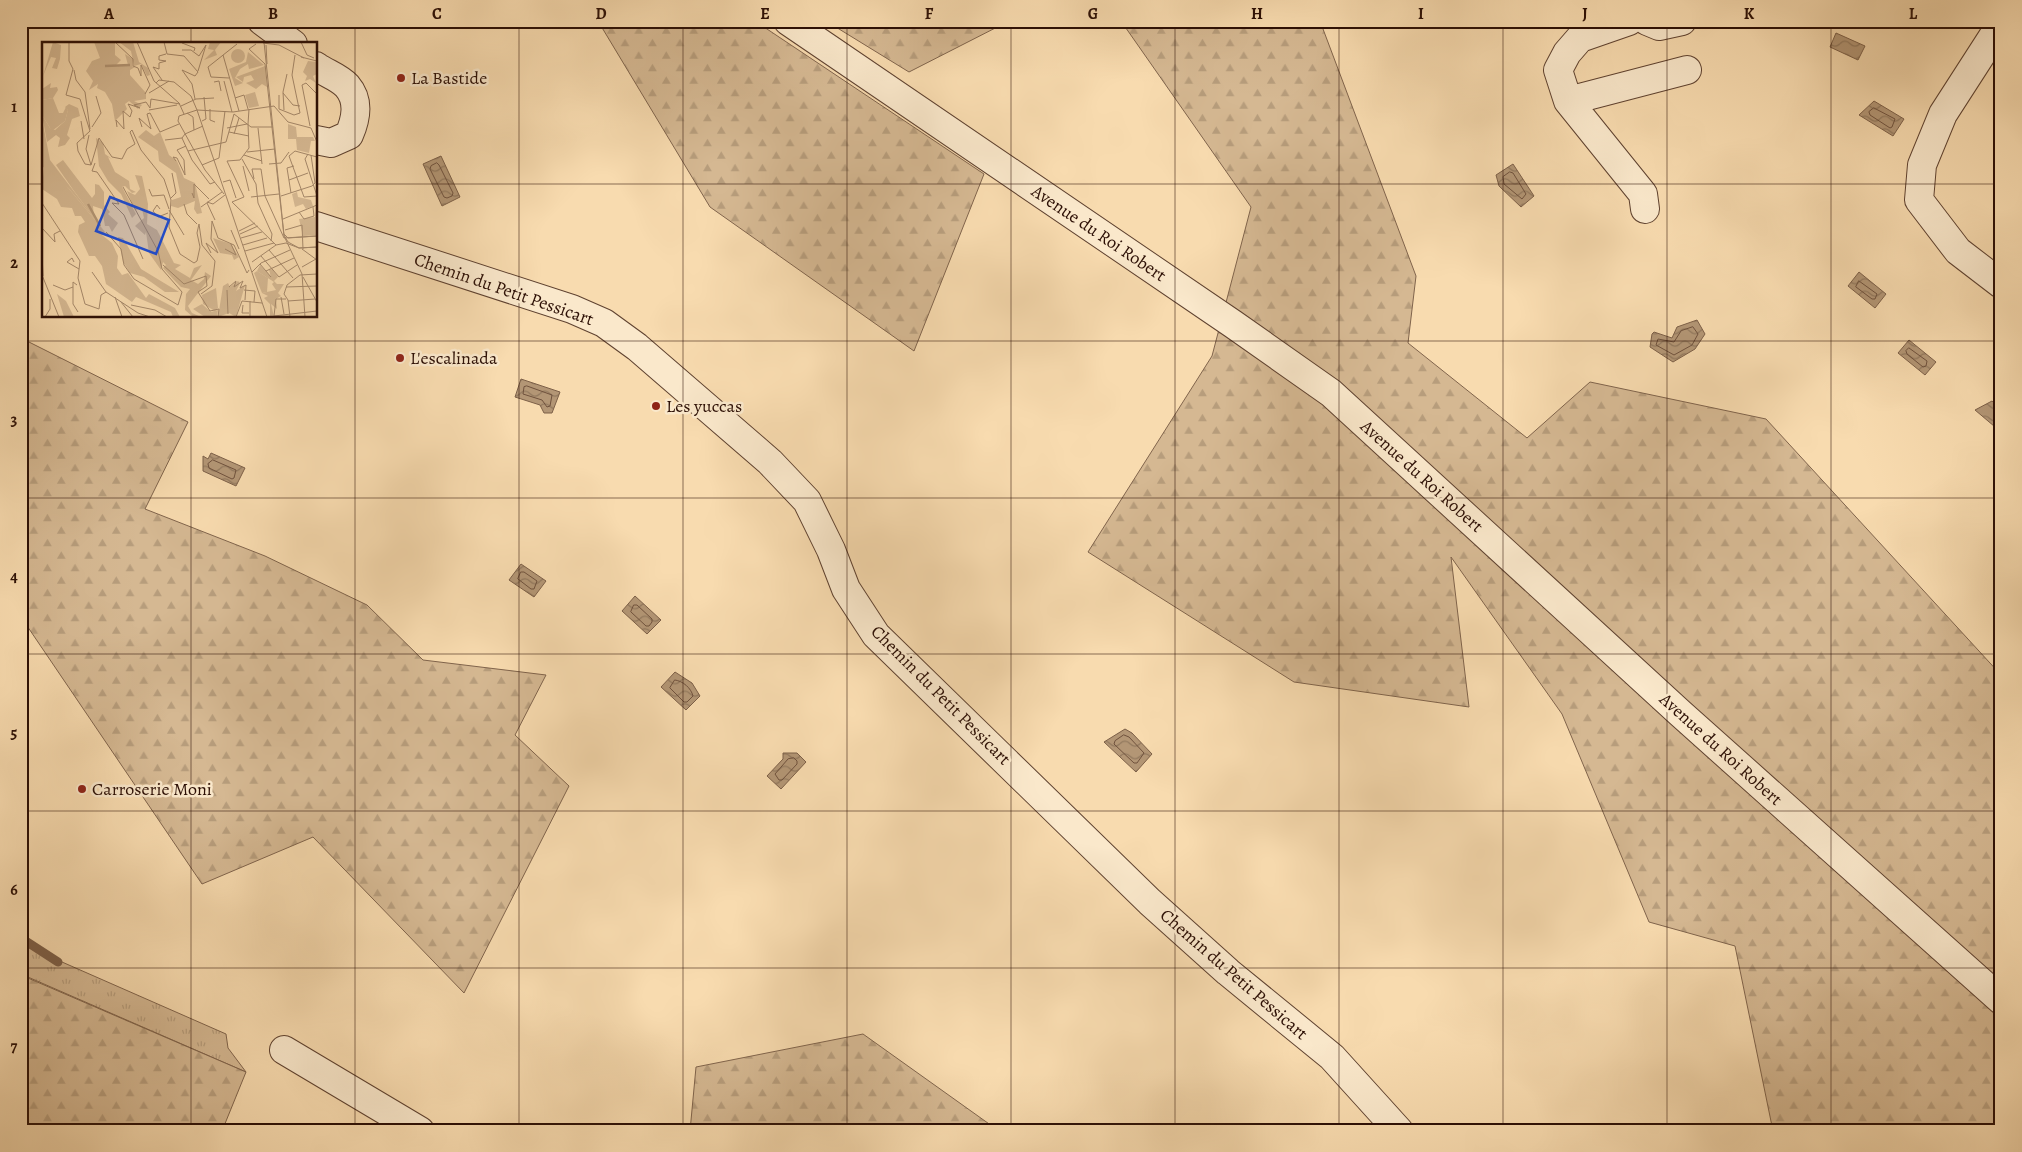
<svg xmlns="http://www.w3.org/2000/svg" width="2022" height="1152" font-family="Alegreya,serif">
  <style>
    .grass { fill: url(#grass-tufts); stroke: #80644c }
    .forest { fill: url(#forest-firs); stroke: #80644c }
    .water { fill: url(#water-waves); stroke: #7d6048 }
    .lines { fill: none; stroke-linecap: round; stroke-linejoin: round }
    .shore { stroke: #70523d; stroke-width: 1 }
    .stream { stroke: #7d6048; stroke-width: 9 }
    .minor-casing { stroke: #5f4230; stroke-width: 30 }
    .minor { stroke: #fae8cb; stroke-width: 28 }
    .grid { fill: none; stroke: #2c0f05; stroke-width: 1; stroke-opacity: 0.55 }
    .poi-dot { fill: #8f2418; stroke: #fae8cb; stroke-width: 2 }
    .labels { text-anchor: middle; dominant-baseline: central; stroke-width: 5; stroke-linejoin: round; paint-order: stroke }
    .poi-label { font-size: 18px; fill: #2c0f05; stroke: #fae8cb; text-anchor: start }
    .street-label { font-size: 18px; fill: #2c0f05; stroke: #fae8cb }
    .inset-river { fill: none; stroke: #b39675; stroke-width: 2.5 }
    .inset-road { fill: none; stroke: #a6896b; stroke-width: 1 }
    .view { fill: #1d4ed8; fill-opacity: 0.15; stroke: #1d4ed8; stroke-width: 2.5 }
    .inset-edge { fill: none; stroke: #2c0f05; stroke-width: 2.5 }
    .neatline { fill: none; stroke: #2c0f05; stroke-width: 2 }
    .grid-label { font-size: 16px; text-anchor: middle; font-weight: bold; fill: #2c0f05 }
  </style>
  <defs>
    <pattern id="grass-tufts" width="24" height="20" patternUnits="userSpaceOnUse" patternTransform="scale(1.25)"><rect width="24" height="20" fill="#d5b892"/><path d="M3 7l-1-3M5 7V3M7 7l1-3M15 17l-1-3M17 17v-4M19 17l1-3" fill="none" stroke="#b79d7c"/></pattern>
    <pattern id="forest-firs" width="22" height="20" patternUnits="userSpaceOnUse" patternTransform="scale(1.25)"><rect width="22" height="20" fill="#d5b892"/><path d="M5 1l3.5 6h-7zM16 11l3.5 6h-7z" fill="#b79d7c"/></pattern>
    <pattern id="water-waves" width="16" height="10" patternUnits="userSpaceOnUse" patternTransform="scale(1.25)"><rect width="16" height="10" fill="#b39675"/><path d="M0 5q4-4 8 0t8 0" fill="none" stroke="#92795e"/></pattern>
  </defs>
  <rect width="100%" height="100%" fill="#f8dbaf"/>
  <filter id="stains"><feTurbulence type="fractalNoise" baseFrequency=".004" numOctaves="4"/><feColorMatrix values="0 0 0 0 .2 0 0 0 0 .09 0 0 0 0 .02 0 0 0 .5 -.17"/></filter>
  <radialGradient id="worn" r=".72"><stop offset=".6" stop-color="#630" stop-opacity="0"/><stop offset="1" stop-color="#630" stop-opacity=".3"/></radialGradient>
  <path class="grass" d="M21 944 226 1034 228 1048 246 1072 21 974Z"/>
  <path class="forest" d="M598 21H755L984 174 914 351 710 207Z
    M826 21H1009L909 72Z
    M1121 21H1320L1416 276 1408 343 1527 438 1590 382 1766 419 2001 675V1131H1773L1735 946 1649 922 1562 714 1451 557 1469 707 1294 682 1088 552 1212 356 1251 207Z
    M21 338 188 422 145 509 265 556 367 605 423 660 546 675 515 735 569 786 464 993 313 837 202 884 21 617Z
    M21 975 246 1072 222 1131H21Z
    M863 1034 999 1131H690L696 1067Z"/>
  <path class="water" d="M1836 33 1865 46 1858 60 1830 47Z
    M1874 101 1904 119 1893 136 1859 115Z
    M441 156 460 197 442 206 423 164Z
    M1513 164 1534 196 1521 207 1499 186 1496 175Z
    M1859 272 1886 294 1875 308 1848 286Z
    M1697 320 1705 334 1695 349 1673 362 1650 347 1652 334 1654 332 1672 338 1677 327Z
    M1909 340 1936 362 1925 375 1898 353Z
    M521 379 560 392 552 413H544L540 405 515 397Z
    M1992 401 2001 409V432L1975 410Z
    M211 453 245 468 236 486 203 471V456L208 459Z
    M521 564 546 581 534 597 509 580Z
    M635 596 661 620 647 634 622 611Z
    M675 672 692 683 700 696 686 710 661 687Z
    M1125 729 1132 733 1152 754 1136 772 1104 742Z
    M783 753H797L806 762 781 789 767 776 783 759Z"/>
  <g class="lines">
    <path class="shore" d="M1874 108 1895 119 1892 127 1890 128 1870 115 1869 112Z
      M437 163 439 165 453 193 452 196 447 198 444 197 430 169 431 166Z
      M1510 172 1513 173 1526 194 1522 199 1504 184 1503 177Z
      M1859 281 1877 294 1875 299H1872L1856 287Z
      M1693 327 1698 334 1692 345 1674 355 1656 345 1658 339 1674 342 1681 331Z
      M1909 348 1927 361 1926 366 1923 367 1907 354 1906 351Z
      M527 386 552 395 550 406 547 407 542 400 523 394 524 387Z
      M213 460 236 470 234 478 232 479 209 468 208 464Z
      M521 572H524L537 581 534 589H531L518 579Z
      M634 605H637L652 619V622L649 626H646L631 612Z
      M675 680C683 681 691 688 693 696L687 702H684L670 688Z
      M1124 735 1129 737 1144 753 1137 763H1134L1114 744 1115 741Z
      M794 758 797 761V764L782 780H779L775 774 788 759Z"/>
    <path class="stream" d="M21 938 58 962"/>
    <defs>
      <path id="minor" d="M262 21 293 44
        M788 21 1233 324 1331 393 1680 713 2001 1000
        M1629 21 1580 38 1567 53 1558 70 1568 101 1643 194 1645 209
        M1647 21 1659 26 1682 21
        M2001 24 1943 114 1922 165 1919 200 1958 251 2001 284
        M316 66C325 73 339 77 347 86 360 101 356 119 349 135L331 143 316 140
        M1568 101 1687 70
        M316 226 572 309 604 323 637 347 770 462 807 501 831 550 846 589 876 635 1150 902 1228 972 1332 1057 1399 1131
        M284 1050 420 1131"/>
    </defs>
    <use href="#minor" class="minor-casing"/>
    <use href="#minor" class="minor"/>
  </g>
  <path class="grid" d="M191 21V44M355 21V1131M519 21V1131M683 21V1131M847 21V1131M1011 21V1131M1175 21V1131M1339 21V1131M1503 21V1131M1667 21V1131M1831 21V1131M21 184H44M316 184H2001M191 316V1131M21 341H2001M21 498H2001M21 654H2001M21 811H2001M21 968H2001"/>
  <g class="poi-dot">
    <circle cx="401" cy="78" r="5"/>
    <circle cx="400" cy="358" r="5"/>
    <circle cx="656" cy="406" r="5"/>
    <circle cx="82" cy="789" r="5"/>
  </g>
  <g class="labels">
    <g class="poi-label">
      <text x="411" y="78">La Bastide</text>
      <text x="410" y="358">L'escalinada</text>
      <text x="666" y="406">Les yuccas</text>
      <text x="92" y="789">Carroserie Moni</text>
    </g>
    <g class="street-label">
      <text transform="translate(1099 233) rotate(34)">Avenue du Roi Robert</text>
      <text transform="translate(504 289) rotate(19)">Chemin du Petit Pessicart</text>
      <text transform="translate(1422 476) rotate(42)">Avenue du Roi Robert</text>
      <text transform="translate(941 695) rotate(45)">Chemin du Petit Pessicart</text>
      <text transform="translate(1721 749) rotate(42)">Avenue du Roi Robert</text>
      <text transform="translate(1234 974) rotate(41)">Chemin du Petit Pessicart</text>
    </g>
  </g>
  <g transform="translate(42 42)">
    <rect width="275" height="275" fill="#f8dbaf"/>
    <path d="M11 56 17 71H21L24 65 26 68 23 79 10 89 0 73V58ZM0 77 8 118 63 190 28 148 0 124ZM246 82 254 85 255 95H271L273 99H269L267 111 255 108 254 97H246ZM215 229 226 236 225 250 220 251 212 231Z" fill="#d5b892"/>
    <path d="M11 0 19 3 18 17 15 27 10 26 14 16 9 15 1 34ZM52 0H73V13L79 18 74 23H86L83 12 91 17 90 24 93 25 88 28V33L104 51V57L92 59 100 63 96 67 87 59 83 62 85 67 73 79 70 62 63 50 55 46 56 42 47 48 51 39 44 29 50 19 58 16ZM77 0H91L97 20 106 26 108 33 105 34 99 22 92 24 89 9ZM168 0H179L173 8 175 13 162 18 172 8 166 7ZM266 19 275 20V32L271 34 274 41 268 37 263 39 265 34 261 30ZM9 41 8 46 15 45 16 48 11 56 0 58V47ZM27 62 36 66 38 74 30 77 25 93 28 96 23 103 16 105 18 96 14 93 5 100 0 73 8 86 13 88 23 79 26 68 23 65ZM104 88 112 94 118 90 127 113 135 119 142 136 153 141 160 171 155 172 152 167 153 159 136 166 129 164 130 158 139 155 134 131 117 119 116 109 96 95ZM54 96 61 101 63 112 70 117 66 115 73 130 87 139 88 147 94 150 90 151 83 144 80 145 94 172 90 176 79 152 66 139 57 124ZM21 118 50 156 53 152V142L57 143 62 150V163L68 170 66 172 76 181 70 190 67 184H63L60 167 51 164 52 176 32 149 14 123ZM2 123 28 148 63 190 60 193 70 201 76 214 75 226 80 233 86 231 104 256 107 252 133 266 138 275H131L129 270 94 255 90 260 64 242 60 224 53 214H47L36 190 37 183 43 180 39 174H33L30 166 19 165 15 157 0 147ZM93 133 100 134 106 162 105 182 115 188 132 221 139 223 133 227 148 236 152 226 160 223 149 238 156 242 162 237 163 230 169 234 146 264 150 271 159 275H151L143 268 144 252 148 247 139 245 131 237 121 226 124 223 121 220 119 228 107 211 104 190 103 193 93 184 102 176 100 167 93 168 85 149 93 153 98 147ZM76 195 81 196 99 227 137 250H123L102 235 88 231 81 220ZM15 252 24 259 32 275H22Z" fill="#d5b892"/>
    <path d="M189 14a7 7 0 1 1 14 0a7 7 0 1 1-14 0ZM206 10 222 23 207 27 206 22 198 27 193 36 201 41 193 44 187 27 204 20ZM223 24 225 45 220 42 214 47 204 41 212 38 209 33 202 35 201 40 194 35ZM213 50 217 64 207 66 203 53ZM255 150 256 155 269 158 271 164 264 167 261 162 253 165 250 152ZM274 164 275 193 261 194 257 177 273 175ZM171 196 189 202 197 215 192 218 190 213 178 211ZM218 223 229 235 227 228 230 227 236 235 232 239 235 242H242L236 251 239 254 234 257 235 267 229 262 232 275H228V262L222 256 226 254 220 251 234 248 230 242 232 240 215 229ZM196 239 198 241 194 249 203 243 194 275 187 271 176 275 181 244 186 241 188 245ZM174 246 176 266 173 269 161 262 160 253ZM160 262 169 270 176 268 175 275H163L151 267Z" fill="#d5b892"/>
    <path class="inset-river" d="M63 24 88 23M46 162 58 184"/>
    <path class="inset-road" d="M27 0V19L31 27 24 53 38 57 48 89 35 101 36 109 43 122 49 123 57 96 70 115 80 117 85 107 93 102 88 90 90 88 99 108 122 137 129 158 127 185 138 212 152 221 155 219 158 205 155 191 157 182 160 203 173 219 170 244 159 252M73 0 91 17V24L96 26 99 34V23L108 43 103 52M95 0 112 39 137 61 142 72M122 0 125 12 142 14 156 30 153 34 140 28 150 42 153 57M222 0 242 193 246 200 257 206 275 205M259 0 265 13 272 16M140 1 153 6 152 9M221 1 237 3 262 16M214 2 207 7 223 22 242 194 260 232 263 275M224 3 225 22M140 8H149L157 14 164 3 156 29M181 13 197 69M259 15 275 19M32 28 34 38 43 50 48 87M187 36 169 35 166 25 195 2M120 38 111 25 117 27V21L124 19 117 18V14L124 12M182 39 190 70M172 40 177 39 179 49M114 41 117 38 132 40 149 54 155 68 137 74 136 79 163 128 182 152M107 51 127 39M241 51 251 63 258 64M237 53V67L252 73 258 71 250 33 253 13M193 56 202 53 206 67M139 64 154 57 172 56M168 67V78L173 80M107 68 135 63M242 68 241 50 245 32M145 71 151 75 152 88M192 72 209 85H231M39 79 42 97M160 79 164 77 162 55M206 82 207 67M268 84 260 43 264 41 275 52M50 85 59 71 54 54M75 85 74 78 82 87 81 69 88 75 90 69 86 62 98 66 92 63 104 60 108 66 109 57 138 62M100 85 97 76 109 87 105 72 108 71 118 90 137 82M185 86 205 82M216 86 220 122M269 86 275 100M187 90 207 94M143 92 140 96 150 118 168 142 173 140M143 92 161 84M192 92 197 76M47 93 44 107 49 123M123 98 140 96M146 109 184 100 192 72M253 109 247 114 262 155 275 154M253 109 275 115M205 110 233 107M266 112 263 117 275 154M202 113 220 119M269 113 273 141 270 144M200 117 214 142 216 161 230 192 229 199M134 119 131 115 135 116 143 133 142 118 135 108 144 104M53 121 50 129 55 130 77 162 70 161 82 173 101 217M227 122 239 121 247 110M160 123 177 116 183 69M201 124 207 149M212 137 210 127H219L223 154 242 196M247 138 266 131M181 140 188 138 194 156M81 145 116 209 120 227 140 250 136 263M107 147 110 154 122 153 127 167M150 151 152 156V142L167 157M249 151 245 126 252 124M239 154 270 144M209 155 237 152M129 156 134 151 130 131M165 160 171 162 183 153M190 160 202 155 185 119 198 118 207 106 206 82M190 160 234 203 244 201M0 161 38 219 36 236 43 262 57 267 59 253 64 250 96 271 108 275M165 161 173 178M142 162 145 172 155 182M159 165 180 150M118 167 115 163 111 169 116 175 126 171M127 168 142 193M257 170 262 177 272 174 271 165M241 177 275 163M0 186 13 200 12 192 18 189M189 188 197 207M243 188 260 183 261 207M197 189 213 181M64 190 79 207 82 223 92 237 136 263M198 192 216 184M242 192 246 196 275 194M199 196 220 190M242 196 275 194M244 201 257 206 275 205M201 203 225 196M183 207 194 213 189 202M260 207 275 218M227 208 251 236M203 209 232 201M169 211 164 201 176 211 169 197 170 179 176 196 192 203 205 231 207 228M0 212 1 234M219 214 237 235 255 223M32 220 30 216 25 220 37 227M210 220 234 203M218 222 229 235M121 223 142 242 164 234 165 244 156 250 168 269 177 267 176 275M260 225 274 217M224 229 252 216M50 230 64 250M210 230 219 221 248 208M0 233 17 275M261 235 275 260M11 243 23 248 31 245M35 243 31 240V262L36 270M187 245 194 239 192 245 201 239 198 246 204 243 203 258M244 245 275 244M185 248 186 272M202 248 213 249 212 260M73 255 80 275M239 255 242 272M246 259 273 257M79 260 91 275M89 263 113 268 125 275M201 263 200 271H207M232 274 275 269M232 274 234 257H244M3 275 8 267V257M194 275 200 259 220 261M208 275V259M225 275 155 68 191 70 232 64 246 80 269 86M248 275 246 258 242 252 245 243 258 233 275 232"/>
    <path class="view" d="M68 155 127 178 114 212 54 189Z"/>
    <rect width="275" height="275" class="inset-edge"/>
  </g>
  <rect width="2022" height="1152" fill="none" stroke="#f8dbaf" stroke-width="55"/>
  <rect x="28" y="28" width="1966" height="1096" class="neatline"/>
  <g class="grid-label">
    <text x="109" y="19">A</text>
    <text x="273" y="19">B</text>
    <text x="437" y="19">C</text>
    <text x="601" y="19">D</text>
    <text x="765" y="19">E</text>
    <text x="929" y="19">F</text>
    <text x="1093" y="19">G</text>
    <text x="1257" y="19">H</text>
    <text x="1421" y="19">I</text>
    <text x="1585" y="19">J</text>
    <text x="1749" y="19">K</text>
    <text x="1913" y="19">L</text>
    <text x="14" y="112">1</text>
    <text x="14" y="268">2</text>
    <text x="14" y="425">3</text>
    <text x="14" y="582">4</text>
    <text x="14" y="738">5</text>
    <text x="14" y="895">6</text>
    <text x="14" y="1052">7</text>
  </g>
  <rect width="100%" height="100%" filter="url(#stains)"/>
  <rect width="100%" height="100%" fill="url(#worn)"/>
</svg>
